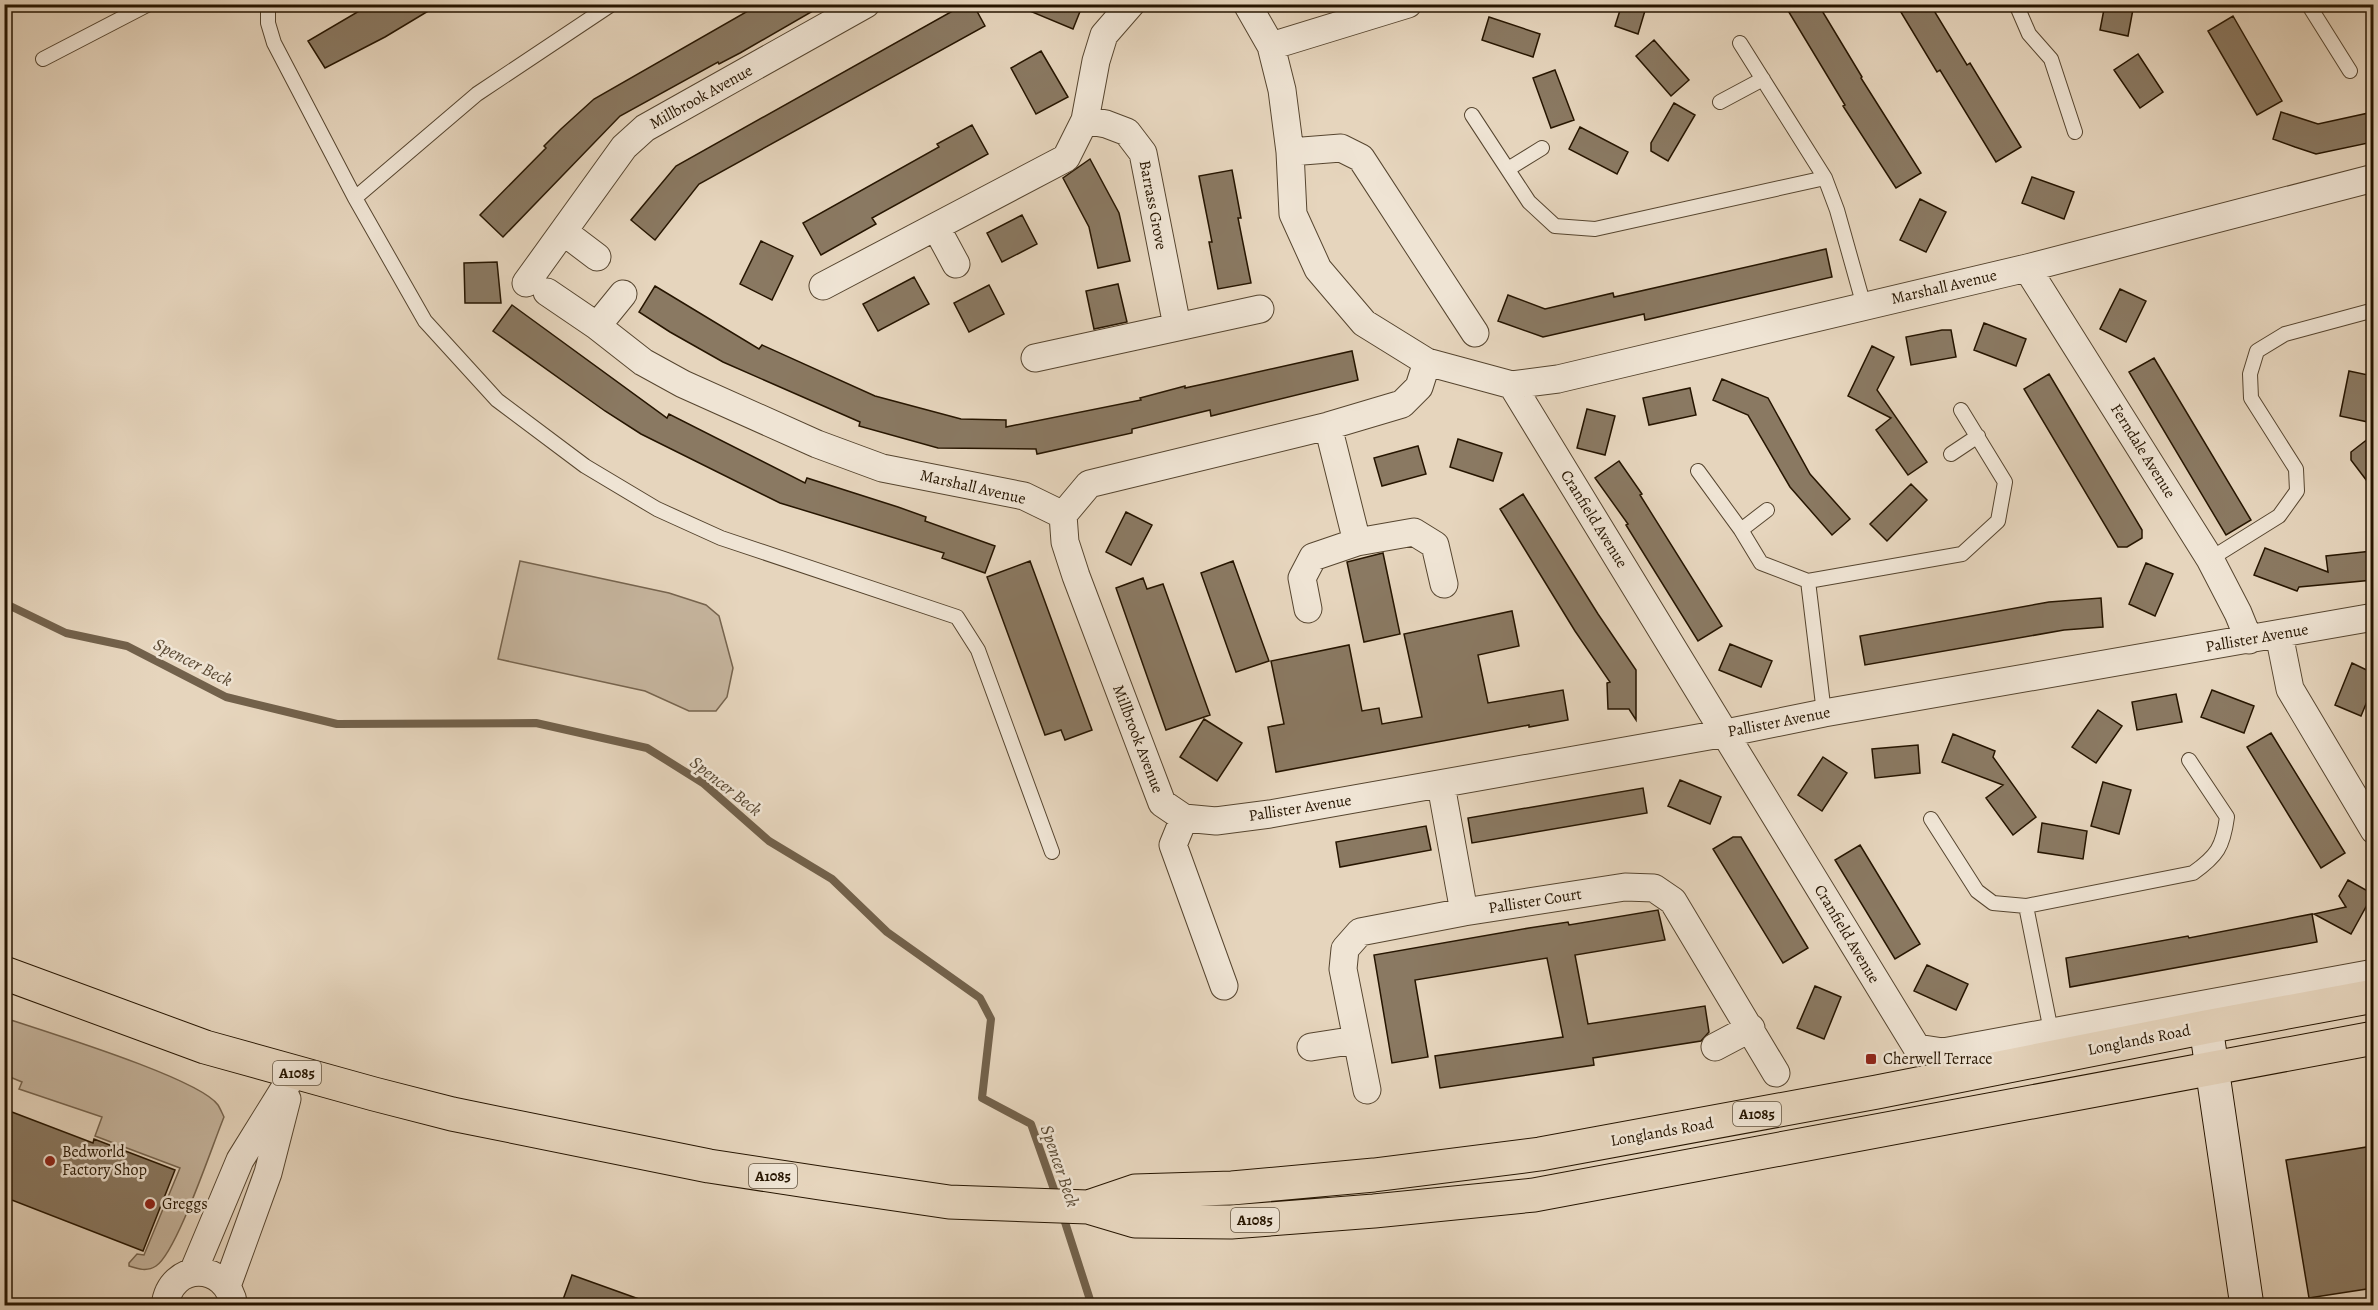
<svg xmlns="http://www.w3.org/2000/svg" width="2378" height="1310" font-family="Alegreya,serif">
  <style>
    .green { fill: #c5b49d; stroke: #76644e; stroke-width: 1.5 }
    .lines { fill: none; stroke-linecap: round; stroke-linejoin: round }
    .stream { stroke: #72614b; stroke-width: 8 }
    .building { fill: #8a7962; stroke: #261500; stroke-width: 1.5 }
    .lane-casing { stroke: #56452f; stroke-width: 16 }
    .street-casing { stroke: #56452f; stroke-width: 29 }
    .secondary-casing { stroke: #261500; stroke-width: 35 }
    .primary-casing { stroke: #261500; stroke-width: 35 }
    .lane { stroke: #efe4d4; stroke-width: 14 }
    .street { stroke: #efe4d4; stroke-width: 27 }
    .secondary { stroke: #efe4d4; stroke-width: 33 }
    .primary { stroke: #e6d5bd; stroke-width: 33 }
    .poi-dot { fill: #8f2418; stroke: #efe4d4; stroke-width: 2 }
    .labels { text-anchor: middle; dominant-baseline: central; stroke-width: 5; stroke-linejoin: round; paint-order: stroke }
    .shield { fill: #efe4d4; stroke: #625340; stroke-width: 1.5 }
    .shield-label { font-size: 15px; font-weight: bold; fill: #261500 }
    .street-label { font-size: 16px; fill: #261500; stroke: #efe4d4 }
    .poi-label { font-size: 16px; fill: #261500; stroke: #efe4d4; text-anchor: start }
    .water-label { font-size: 18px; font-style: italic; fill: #594832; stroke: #efe4d4 }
  </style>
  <rect width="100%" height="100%" fill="#e6d5bd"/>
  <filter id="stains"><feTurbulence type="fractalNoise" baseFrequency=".00333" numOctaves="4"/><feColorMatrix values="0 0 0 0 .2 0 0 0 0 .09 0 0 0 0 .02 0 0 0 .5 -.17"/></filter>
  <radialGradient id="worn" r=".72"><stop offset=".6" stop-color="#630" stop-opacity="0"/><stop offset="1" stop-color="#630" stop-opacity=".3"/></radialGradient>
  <path class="green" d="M520 561 669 593 706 605 719 616 733 668 727 697 716 711H689L645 691 498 659Z
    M5 1018C43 1031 199 1078 218 1105 220 1108 222 1113 224 1117 212 1146 177 1252 156 1266 147 1272 138 1269 129 1266V1263L137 1254 144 1255 180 1168 95 1136 102 1117 19 1089 22 1082 5 1075Z"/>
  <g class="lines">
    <path class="stream" d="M4 603 66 633 127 646 226 697 337 724 536 723 647 748 703 783 769 841 832 879 887 932 980 998 991 1019 982 1098 1031 1124 1057 1198
      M1063 1216 1092 1306"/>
  </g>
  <path class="building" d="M371 4H440L385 37 325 68 308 41Z
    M760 4H825L740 53 719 64 718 62 620 116 503 237 480 215 546 148 544 146 561 129 594 99Z
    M965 4H973L985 26 699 184 655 240 631 220 676 166Z
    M1013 4H1083L1073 29Z
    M1622 4H1647L1638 34 1615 26Z
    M1784 4H1818L1862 77 1861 78 1921 173 1896 188 1843 106 1845 105Z
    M1896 4H1930L1967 65 1970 63 2021 147 1996 162 1940 70 1937 72Z
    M2105 4H2134L2128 36 2100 30Z
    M2233 16 2282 101 2257 115 2208 31Z
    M1489 17 1540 34 1533 57 1482 40Z
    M1654 40 1689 80 1671 96 1636 56Z
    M1041 51 1068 97 1036 114 1011 68Z
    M2138 54 2163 92 2140 108 2114 70Z
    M1555 70 1574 120 1551 128 1533 78Z
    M1674 103 1695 115 1668 161 1651 151V143Z
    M2281 112 2318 124 2373 112V142L2316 154 2295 147 2273 139Z
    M972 125 988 154 872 218 876 224 821 255 803 223 939 147 937 144Z
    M1580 127 1628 152 1617 174 1569 149Z
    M1090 159 1119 213 1130 261 1098 268 1089 227 1063 178Z
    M1232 170 1241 218H1238L1251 283 1218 289 1209 242H1212L1199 176Z
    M2032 177 2074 192 2064 219 2022 203Z
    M1920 199 1946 212 1926 252 1900 240Z
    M1022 215 1037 244 1002 262 987 233Z
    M761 241 793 256 772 300 740 284Z
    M1826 249 1832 277 1680 312 1645 320 1644 314 1543 337 1498 321 1508 295 1545 309 1613 293 1614 297Z
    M497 262 501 303H465L464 263Z
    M914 277 929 304 878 331 863 304Z
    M1118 284 1127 322 1094 329 1086 291Z
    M989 285 1004 314 969 332 954 303Z
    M655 286 759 349 762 345 875 396 961 419 1006 420V427L1141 400 1140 398 1185 386V388L1222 380 1352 351 1358 380 1211 416 1210 410 1132 429V433L1037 454 1036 449 938 448 859 426 860 422 723 362 670 332 639 312Z
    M2120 289 2146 301 2126 342 2100 329Z
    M512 305 667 418 669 414 805 483 807 478 898 507 926 517 925 521 995 546 985 573 942 558 944 553 780 503 641 434 605 411 493 331Z
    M1984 323 2026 339 2016 366 1974 350Z
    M1942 330H1951L1956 357 1911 365 1906 337Z
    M1872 346 1894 357 1877 390 1927 462 1908 475 1876 430 1891 418 1848 396Z
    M2154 358 2251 520 2226 535 2129 372Z
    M2349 371 2373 376V396L2368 422 2340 416Z
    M2049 374 2142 530V538L2127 547H2118L2024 389Z
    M1722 379 1768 398 1810 474 1850 519 1832 535 1790 487 1748 415 1713 400Z
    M1690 388 1696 415 1649 425 1643 398Z
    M1587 409 1615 416 1605 455 1577 448Z
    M2373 435V489L2351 460V452Z
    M1458 439 1502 453 1493 481 1450 467Z
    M1418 446 1426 474 1382 486 1374 458Z
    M1619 461 1642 494 1640 495 1722 626 1698 641 1626 525 1628 524 1595 478Z
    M1911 484 1927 500 1887 541 1870 524Z
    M1523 494 1598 614 1636 670V720L1629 709H1608L1607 683 1610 682 1575 631 1500 509Z
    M1126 512 1152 525 1131 565 1106 552Z
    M2265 548 2328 572 2326 556 2372 551 2373 580 2299 587 2297 591 2254 575Z
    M1383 553 1400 634 1364 642 1347 562Z
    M1030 561 1092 730 1065 740 1061 730 1045 735 987 577Z
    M1233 561 1269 661 1236 672 1201 573Z
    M2146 563 2173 574 2155 616 2129 604Z
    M1143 578 1147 589 1163 584 1210 715 1166 730 1116 588Z
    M2101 598 2103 627 2064 630 1865 665 1860 636 2049 602Z
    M1512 611 1519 646 1478 655 1488 703 1563 690 1568 720 1529 727V725L1276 772 1268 727 1284 724 1271 661 1349 645 1362 711 1379 708 1382 724 1422 717 1404 634Z
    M1730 644 1772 661 1761 687 1719 670Z
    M2352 663 2373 673V687L2361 716 2335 705Z
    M2212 690 2254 706 2244 733 2201 717Z
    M2176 694 2182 722 2137 730 2132 702Z
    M2098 710 2122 726 2096 763 2072 747Z
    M1204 719 1242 743 1217 781 1180 757Z
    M2271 733 2345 853 2321 868 2247 747Z
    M1953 734 1995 751 1993 757 2036 817 2013 835 1986 798 2003 785 1942 762Z
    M1918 745 1920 773 1875 778 1872 749Z
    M1823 757 1847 773 1822 811 1798 795Z
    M1680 780 1721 797 1710 824 1668 806Z
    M2103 782 2131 790 2119 834 2091 826Z
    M1643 788 1647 813 1472 843 1468 818Z
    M2042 823 2087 831 2083 859 2038 852Z
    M1426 826 1431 850 1340 867 1336 842Z
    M1733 837H1741L1808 948 1783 963 1713 849Z
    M1860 845 1920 944 1895 959 1835 860Z
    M2348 880 2373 894 2351 934 2314 914 2346 907 2339 896Z
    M1658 910 1665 940 1575 955 1588 1024 1705 1006 1709 1032 1701 1041 1593 1058 1594 1065 1440 1088 1435 1056 1563 1037 1547 958 1415 980 1428 1057 1392 1063 1374 955 1529 928 1568 922 1569 925Z
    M2312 914 2317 942 2070 987 2066 958 2188 936 2189 938Z
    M1927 965 1968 984 1956 1010 1914 991Z
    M1815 986 1841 997 1824 1039 1797 1028Z
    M4 1109 93 1143 94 1139 175 1170 143 1251 4 1197Z
    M2373 1146V1288L2309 1298 2286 1160Z
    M572 1275 650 1303 649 1305H561Z"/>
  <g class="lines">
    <defs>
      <path id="lane" d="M268 4V23L274 43 355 198 425 321 497 400 585 466 657 509 721 538 957 617 978 650 1052 852
        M2016 4 2029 34 2051 59 2075 132
        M2308 4 2350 71
        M1740 43 1825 178 1837 210 1864 306
        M43 59 149 4
        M1720 102 1763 79
        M1472 115 1529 202 1555 226 1595 229 1825 178
        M1508 169 1542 148
        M355 198 477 94 612 4
        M1951 454 1978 436
        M1698 471 1741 530 1761 563 1808 581 1962 554 1998 521 2005 482 1961 410
        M1741 530 1767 510
        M2210 559 2279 516 2297 491 2296 469 2251 398 2250 374 2257 351 2285 334 2374 310
        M1808 581 1824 713
        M1931 819 1977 891 1993 903 2026 906 2193 873C2217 856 2223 847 2227 817L2189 760
        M2026 906 2051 1031"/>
      <path id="street" d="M1247 4 1271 46 1282 90 1290 152 1293 214 1318 269 1364 323 1427 362 1512 385 1558 379 2027 268 2374 178
        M1271 46 1408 4
        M1085 120 1106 124 1127 132 1143 153 1177 326
        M1290 152 1341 148 1361 158 1475 333
        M936 227 956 264
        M564 232 597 257
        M2027 268 2210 559 2238 613 2249 640
        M526 283 624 147 645 128 866 4
        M823 286 1066 158 1085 120 1096 61 1104 35 1131 4
        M547 292 597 326 643 362 683 384 817 444 882 468 1024 496 1063 515 1089 484 1328 426 1402 404 1419 387 1427 362
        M597 326 623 294
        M1035 358 1260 309
        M1512 385 1917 1048 1943 1052 2374 973
        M1328 426 1357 542
        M1063 515 1065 542 1076 576 1162 803 1184 818 1173 845 1224 986
        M1308 609 1302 578 1313 557 1357 542 1414 532 1435 545 1444 584
        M2279 634 2290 689 2374 830
        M1441 785 1464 912
        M1184 818 1216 821 1270 814 1726 733 1824 713 2374 617
        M1311 1047 1356 1040
        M1715 1047 1751 1028
        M1367 1090 1343 969 1345 949 1360 932 1464 912 1625 887 1654 888 1673 901 1776 1073
        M193 1272 240 1160 294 1073
        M227 1286 268 1173 287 1099
        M165 1306C170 1261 227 1261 234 1306"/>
      <path id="secondary" d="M2206 1027 2247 1306"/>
      <path id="primary" d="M4 973 205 1047 374 1094 452 1114 709 1166 820 1183 949 1202 1088 1207 1135 1221 1231 1222 1374 1211 1534 1195 2374 1038
        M1088 1207 1135 1191 1232 1188 1374 1175 1540 1154 1877 1092 2206 1027 2374 996"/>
    </defs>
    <use href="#lane" class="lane-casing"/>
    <use href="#street" class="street-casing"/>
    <use href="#secondary" class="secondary-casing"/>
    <use href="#primary" class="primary-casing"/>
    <use href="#lane" class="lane"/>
    <use href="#street" class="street"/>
    <use href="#secondary" class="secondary"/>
    <use href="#primary" class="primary"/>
  </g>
  <g class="poi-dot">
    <rect x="1865" y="1053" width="12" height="12" rx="3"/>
    <circle cx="50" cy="1161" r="6"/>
    <circle cx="150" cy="1204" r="6"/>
  </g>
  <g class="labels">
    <g class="shield">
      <rect x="273" y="1061" width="48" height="24" rx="4.5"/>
      <rect x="1733" y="1102" width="48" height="24" rx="4.5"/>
      <rect x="749" y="1164" width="48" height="24" rx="4.5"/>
      <rect x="1231" y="1208" width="48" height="24" rx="4.5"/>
    </g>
    <g class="shield-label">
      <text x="297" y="1073">A1085</text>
      <text x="1757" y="1114">A1085</text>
      <text x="773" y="1176">A1085</text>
      <text x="1255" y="1220">A1085</text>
    </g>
    <g class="street-label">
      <text transform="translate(701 97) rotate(-29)">Millbrook Avenue</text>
      <text transform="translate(1153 205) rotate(79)">Barrass Grove</text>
      <text transform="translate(1944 287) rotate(-13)">Marshall Avenue</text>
      <text transform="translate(2143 451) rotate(58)">Ferndale Avenue</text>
      <text transform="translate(973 487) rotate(13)">Marshall Avenue</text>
      <text transform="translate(1594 519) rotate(58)">Cranfield Avenue</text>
      <text transform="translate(2257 638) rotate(-10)">Pallister Avenue</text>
      <text transform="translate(1779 722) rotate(-11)">Pallister Avenue</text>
      <text transform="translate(1138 739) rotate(69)">Millbrook Avenue</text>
      <text transform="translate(1300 808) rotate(-9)">Pallister Avenue</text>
      <text transform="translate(1535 901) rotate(-9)">Pallister Court</text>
      <text transform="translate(1847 934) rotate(59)">Cranfield Avenue</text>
      <text transform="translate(2139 1040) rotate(-11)">Longlands Road</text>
      <text transform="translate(1662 1132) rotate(-10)">Longlands Road</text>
    </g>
    <g class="poi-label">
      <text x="1883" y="1059">Cherwell Terrace</text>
      <text x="62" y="1152">Bedworld<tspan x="62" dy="18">Factory Shop</tspan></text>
      <text x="162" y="1204">Greggs</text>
    </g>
    <g class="water-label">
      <text transform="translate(193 662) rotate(27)">Spencer Beck</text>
      <text transform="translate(726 786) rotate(38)">Spencer Beck</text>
      <text transform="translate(1060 1166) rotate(71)">Spencer Beck</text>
    </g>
  </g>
  <rect width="2378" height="1310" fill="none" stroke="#e6d5bd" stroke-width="24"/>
  <rect x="6" y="6" width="2366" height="1298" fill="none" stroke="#261500" stroke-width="3"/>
  <rect x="12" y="12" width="2354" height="1286" fill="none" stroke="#261500" stroke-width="1.5"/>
  <rect width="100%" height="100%" filter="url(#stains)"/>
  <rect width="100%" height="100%" fill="url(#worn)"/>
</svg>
